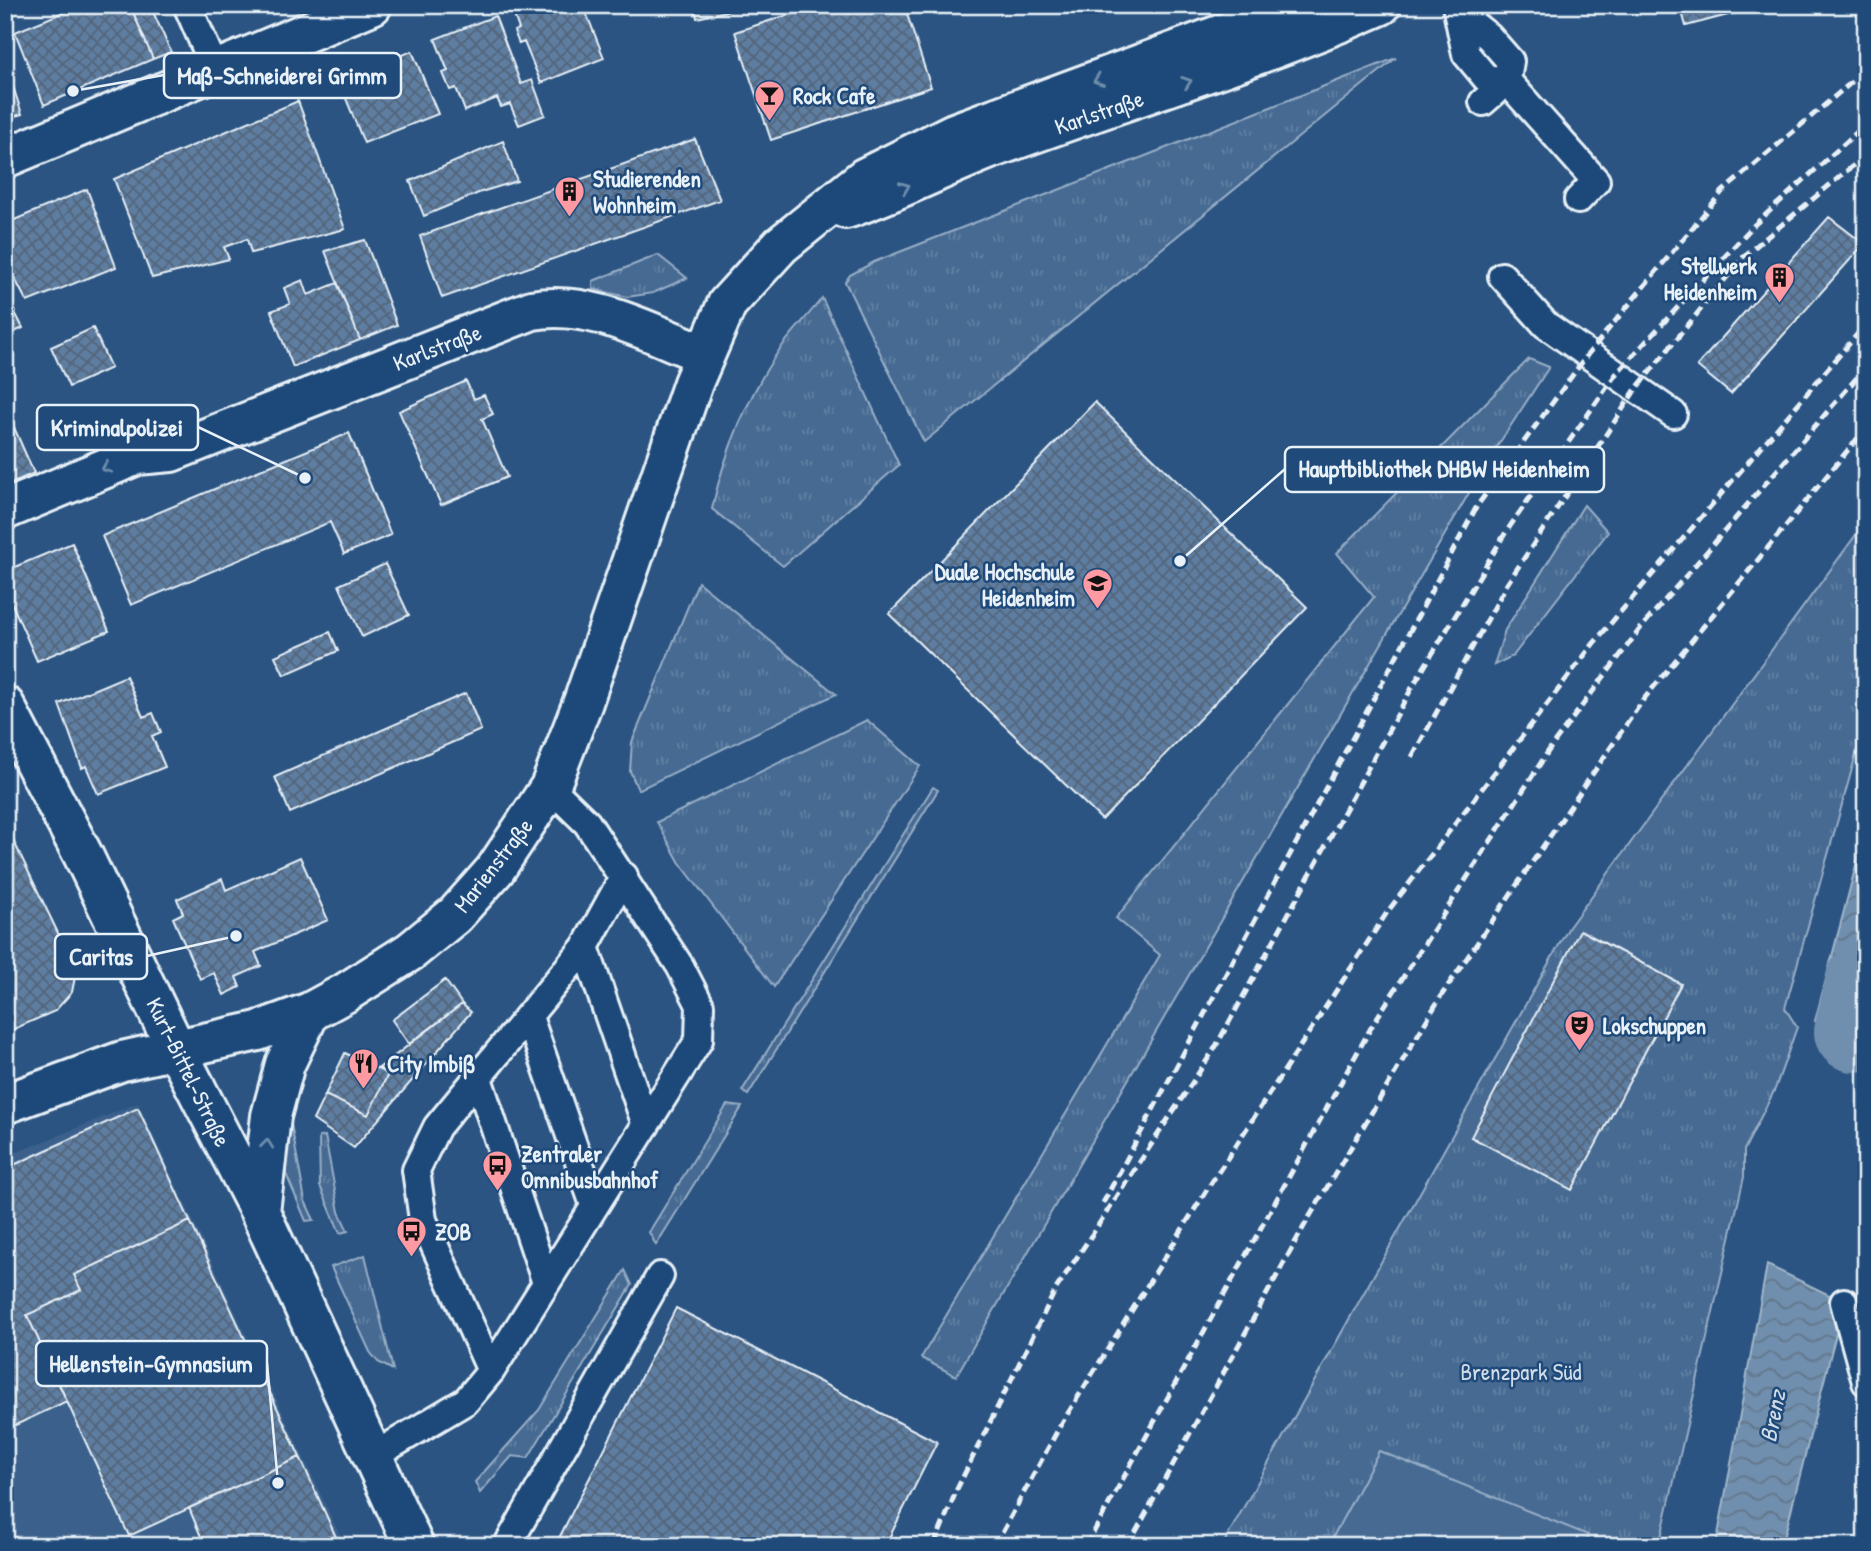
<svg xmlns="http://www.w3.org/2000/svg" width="1871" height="1551" font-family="'Patrick Hand',sans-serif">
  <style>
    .built { fill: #3a608b }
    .grass { fill: url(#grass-tufts); stroke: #98aec6; stroke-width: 2 }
    .garden { fill: #476b93; stroke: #98aec6; stroke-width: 2 }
    .water { fill: url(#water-waves); stroke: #a0b6cb; stroke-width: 2 }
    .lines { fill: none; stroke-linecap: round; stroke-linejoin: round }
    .river { stroke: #708ead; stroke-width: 80 }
    .building { fill: url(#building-cross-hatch); stroke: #e8f1f8; stroke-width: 2 }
    .service-casing { stroke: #e8f1f8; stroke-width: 32 }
    .minor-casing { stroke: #e8f1f8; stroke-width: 44 }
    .tertiary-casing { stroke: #e8f1f8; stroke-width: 44 }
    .service { stroke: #1f4a7a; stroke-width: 26 }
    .minor { stroke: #1f4a7a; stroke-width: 38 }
    .tertiary { stroke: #1f4a7a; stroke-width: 38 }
    .rail { stroke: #e8f1f8; stroke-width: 5; stroke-dasharray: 10 5; stroke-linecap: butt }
    .oneway { stroke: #6f8dac }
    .labels { text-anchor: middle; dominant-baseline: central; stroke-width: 5; stroke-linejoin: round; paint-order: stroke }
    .poi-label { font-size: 23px; font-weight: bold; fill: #e8f1f8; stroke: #1f4a7a; text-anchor: start }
    .street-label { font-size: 23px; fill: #e8f1f8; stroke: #1f4a7a }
    .park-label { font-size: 23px; fill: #d0dde9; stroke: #1f4a7a }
    .water-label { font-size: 24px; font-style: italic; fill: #d0dde9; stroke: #1f4a7a }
    .leader { fill: none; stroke: #e8f1f8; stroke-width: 2.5 }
    .callout-dot { fill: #e8f1f8; stroke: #1f4a7a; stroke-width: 2.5 }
    .callout { fill: #1f4a7a; stroke: #e8f1f8; stroke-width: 2.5 }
    .callout-label { font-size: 24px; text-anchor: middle; font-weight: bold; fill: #e8f1f8 }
  </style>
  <defs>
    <pattern id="grass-tufts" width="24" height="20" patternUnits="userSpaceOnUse" patternTransform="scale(1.75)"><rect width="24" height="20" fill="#476b93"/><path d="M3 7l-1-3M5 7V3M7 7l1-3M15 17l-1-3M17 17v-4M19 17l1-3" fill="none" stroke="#6281a3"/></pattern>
    <pattern id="water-waves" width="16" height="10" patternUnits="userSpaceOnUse" patternTransform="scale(1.75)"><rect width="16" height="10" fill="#708ead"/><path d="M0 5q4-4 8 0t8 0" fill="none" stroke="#61768a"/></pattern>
    <pattern id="building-cross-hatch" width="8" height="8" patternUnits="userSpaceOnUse" patternTransform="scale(1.75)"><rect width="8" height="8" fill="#5d7da1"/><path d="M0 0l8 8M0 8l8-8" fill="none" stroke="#53657a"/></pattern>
  </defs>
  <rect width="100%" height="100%" fill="#2b5482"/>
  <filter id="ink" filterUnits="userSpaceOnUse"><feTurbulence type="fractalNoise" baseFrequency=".0143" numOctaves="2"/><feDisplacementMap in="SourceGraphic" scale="14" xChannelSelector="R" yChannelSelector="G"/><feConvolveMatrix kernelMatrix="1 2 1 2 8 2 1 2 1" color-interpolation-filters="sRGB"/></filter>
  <g filter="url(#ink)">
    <path class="built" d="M138 1103 345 1546H5V1157Z"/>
    <path class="grass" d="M1396 58 924 442 845 282 850 275 874 262Z
      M658 255 687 278 653 293 627 297 593 289V281Z
      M822 298 899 465 783 566 712 509C724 454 748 395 780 349 793 331 809 315 822 298Z
      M1529 359 1549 367 1487 462 956 1376 921 1358 1160 955 1116 918 1374 597 1337 553Z
      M1584 505 1608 532 1513 656 1494 665 1505 630Z
      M1866 521V719L1785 1008 1797 1027 1775 1089 1744 1150V1177L1659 1546H1222L1569 927Z
      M698 582 836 694 638 790 630 771 632 742Z
      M867 720 920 766 774 987 680 863 657 822Z
      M933 787 938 790 748 1095 742 1091Z
      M727 1105 742 1107 656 1245 649 1232Z
      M291 1124 305 1201 314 1220 306 1221 286 1174V1125Z
      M325 1136 339 1212 348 1231 340 1233 320 1186 319 1137Z
      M365 1255 393 1370 378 1362 370 1352 331 1267Z
      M625 1270 632 1285 528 1458 512 1456 480 1493 475 1482 539 1410Z"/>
    <path class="garden" d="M1379 1451 1588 1535 1584 1546H1328Z"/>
    <path class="water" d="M1866 827V1033L1815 1021Z
      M1767 1265 1844 1302 1782 1546H1716Z"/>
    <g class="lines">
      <path class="river" d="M1854 1032 1866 981"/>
    </g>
    <path class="building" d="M81 5H130L153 59 44 105 15 32Z
      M130 5H150L171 52 153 59Z
      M516 5H583L604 58 541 83 524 42 519 44 514 31 519 29 511 7Z
      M694 5H753L697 18Z
      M819 5H904L931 87 771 140 735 32Z
      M1680 5H1766L1686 26Z
      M495 16 521 84 532 80 545 115 519 125 510 104 501 107 497 98 465 111 456 88 450 90 443 73 448 71 435 39Z
      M412 51 438 114 364 143 339 81Z
      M5 62 22 114 5 119Z
      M298 101 345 229 251 253 247 239 224 247 229 259 152 278 114 179Z
      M695 139 720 200 442 298 420 236Z
      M503 141 517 181 481 192 424 216 410 181Z
      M87 189 116 267 27 302 15 279 5 281V224Z
      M1829 217 1864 244 1731 394 1697 366Z
      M365 240 397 325 360 340 325 251Z
      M303 280 308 295 337 283 360 340 293 367 271 311 290 304 284 288Z
      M6 295 23 328 6 336 5 296Z
      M93 328 111 368 69 387 51 347Z
      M466 381 474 399 484 395 493 414 482 419 507 477 441 505 399 411Z
      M1095 402 1307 607 1102 820 889 614Z
      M5 407 34 473 5 486Z
      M349 433 391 535 344 554 330 522 131 605 102 536Z
      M72 543 109 631 37 661 5 588V571Z
      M385 564 409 615 362 637 339 585Z
      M330 632 338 651 284 675 275 656Z
      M126 676 143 717 153 713 161 732 152 736 165 767 98 794 86 766 82 768 59 704Z
      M466 693 481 730 290 813 275 777Z
      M5 823 71 960 75 977 72 992 55 1011 5 1033Z
      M300 857 328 920 255 952 261 966 236 977 240 987 224 995 214 973 200 979 173 918 183 913 177 899 222 879 226 890Z
      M1580 930 1681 984 1572 1190 1471 1137Z
      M445 980 462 1004 409 1044 392 1020Z
      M462 1004 471 1012 354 1148 313 1120 325 1095 368 1115 388 1074 379 1068Z
      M345 1053 388 1074 368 1115 325 1095Z
      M138 1108 190 1221 74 1275 81 1290 27 1315 67 1401 5 1430V1169Z
      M190 1221 300 1457 129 1536 27 1315 81 1290 74 1275Z
      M676 1308 937 1442 885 1546H555Z
      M300 1457 340 1546H205L189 1508Z"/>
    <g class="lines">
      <defs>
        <path id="service" d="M187 5 216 71
          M1456 5 1466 54 1486 78 1507 81 1510 61 1489 37 1459 13
          M1483 102 1507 81 1596 181 1578 200
          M1502 276 1546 325 1673 414
          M585 947 646 1125
          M529 1017 594 1205
          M478 1078 546 1283
          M1844 1302 1866 1382
          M491 1371 423 1220 416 1170 437 1127 585 947 624 876
          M375 1455 466 1401 491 1371 699 1040 700 1005 680 966 587 823 550 787
          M507 1546 660 1276"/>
        <path id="minor" d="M846 209C897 192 943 167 993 148 1123 100 1254 61 1381 5
          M5 510 137 455 171 452 532 310C591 299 649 333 704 354
          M5 706 83 855 176 1049 260 1212 414 1546
          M5 1104 122 1061 258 1031 310 1012 345 993 411 951 455 915 495 870 550 787 583 702 693 383 727 304 781 245 864 178 954 133 1300 5
          M260 1212 271 1116 285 1064 310 1012"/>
        <path id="tertiary" d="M5 158 372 5"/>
      </defs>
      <use href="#service" class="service-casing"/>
      <use href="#minor" class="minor-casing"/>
      <use href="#tertiary" class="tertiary-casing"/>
      <use href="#service" class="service"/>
      <use href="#minor" class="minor"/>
      <use href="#tertiary" class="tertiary"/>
      <path class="rail" d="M1412 757 1507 584 1636 389 1744 256 1866 155
        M1103 1203 1477 506 1588 354 1722 192 1866 70
        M934 1546 957 1489 1056 1289 1215 1048 1414 684 1506 532 1616 374 1753 226 1866 124
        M995 1546 1060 1426 1206 1191 1388 911 1594 643 1866 324
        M1086 1546 1373 1024 1551 747 1640 629 1866 367
        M1128 1546 1307 1221 1441 996 1643 700 1866 428"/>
    </g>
    <defs><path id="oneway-chevron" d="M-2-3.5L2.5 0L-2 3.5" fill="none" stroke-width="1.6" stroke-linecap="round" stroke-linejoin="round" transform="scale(1.75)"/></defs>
    <g class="oneway">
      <use href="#oneway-chevron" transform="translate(1098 80) rotate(160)"/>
      <use href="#oneway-chevron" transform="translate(1187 82) rotate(-19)"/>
      <use href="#oneway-chevron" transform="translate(905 187) rotate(-22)"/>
      <use href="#oneway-chevron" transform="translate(106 468) rotate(157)"/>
      <use href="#oneway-chevron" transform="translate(267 1144) rotate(-84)"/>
    </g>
  </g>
  <defs>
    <symbol id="bar-pin" viewBox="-11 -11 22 30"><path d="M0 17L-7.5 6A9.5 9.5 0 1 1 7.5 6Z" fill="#ff9aa2" stroke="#1f4a7a"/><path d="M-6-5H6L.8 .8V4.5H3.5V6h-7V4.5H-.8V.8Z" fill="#111"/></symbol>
    <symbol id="building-pin" viewBox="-11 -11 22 30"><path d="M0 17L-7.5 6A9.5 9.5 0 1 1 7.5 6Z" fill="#ff9aa2" stroke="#1f4a7a"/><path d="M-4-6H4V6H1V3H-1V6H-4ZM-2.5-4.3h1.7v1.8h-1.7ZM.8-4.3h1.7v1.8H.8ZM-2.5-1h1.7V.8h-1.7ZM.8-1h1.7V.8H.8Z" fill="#111"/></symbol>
    <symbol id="university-pin" viewBox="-11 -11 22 30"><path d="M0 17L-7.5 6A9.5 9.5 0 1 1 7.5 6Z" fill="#ff9aa2" stroke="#1f4a7a"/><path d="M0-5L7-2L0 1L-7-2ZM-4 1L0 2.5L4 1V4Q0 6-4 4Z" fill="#111"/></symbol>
    <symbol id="theatre-pin" viewBox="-11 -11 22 30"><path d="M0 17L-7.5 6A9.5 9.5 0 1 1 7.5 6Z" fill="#ff9aa2" stroke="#1f4a7a"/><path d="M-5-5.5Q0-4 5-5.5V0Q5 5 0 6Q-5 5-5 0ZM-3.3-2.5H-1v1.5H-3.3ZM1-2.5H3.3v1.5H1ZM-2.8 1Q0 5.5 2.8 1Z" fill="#111"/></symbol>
    <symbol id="restaurant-pin" viewBox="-11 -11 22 30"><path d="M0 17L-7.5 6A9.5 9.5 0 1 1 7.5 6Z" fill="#ff9aa2" stroke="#1f4a7a"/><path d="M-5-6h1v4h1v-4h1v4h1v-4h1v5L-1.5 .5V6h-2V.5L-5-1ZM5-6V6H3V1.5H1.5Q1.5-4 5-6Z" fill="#111"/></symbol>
    <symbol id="bus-pin" viewBox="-11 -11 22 30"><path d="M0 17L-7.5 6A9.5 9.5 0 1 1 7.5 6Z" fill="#ff9aa2" stroke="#1f4a7a"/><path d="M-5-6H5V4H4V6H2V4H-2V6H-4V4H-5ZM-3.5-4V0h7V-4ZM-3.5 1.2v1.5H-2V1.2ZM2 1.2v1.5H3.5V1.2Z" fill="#111"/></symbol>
  </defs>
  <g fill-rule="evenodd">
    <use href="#bar-pin" x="752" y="78" width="35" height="47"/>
    <use href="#building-pin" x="552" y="174" width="35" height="47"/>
    <use href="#building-pin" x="1762" y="260" width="35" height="47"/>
    <use href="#university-pin" x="1080" y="566" width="35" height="47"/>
    <use href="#theatre-pin" x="1562" y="1008" width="35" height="47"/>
    <use href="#restaurant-pin" x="346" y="1046" width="35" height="47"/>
    <use href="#bus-pin" x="480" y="1148" width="35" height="47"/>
    <use href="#bus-pin" x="394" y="1214" width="35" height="47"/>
  </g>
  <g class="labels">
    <g class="poi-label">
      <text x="793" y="95">Rock Cafe</text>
      <text x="593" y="178">Studierenden<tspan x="593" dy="26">Wohnheim</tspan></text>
      <text x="1757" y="265" text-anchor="end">Stellwerk<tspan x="1757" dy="26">Heidenheim</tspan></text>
      <text x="1075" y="571" text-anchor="end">Duale Hochschule<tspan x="1075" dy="26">Heidenheim</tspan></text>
      <text x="1603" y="1025">Lokschuppen</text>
      <text x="387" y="1063">City Imbiß</text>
      <text x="521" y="1153">Zentraler<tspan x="521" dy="26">Omnibusbahnhof</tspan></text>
      <text x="435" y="1231">ZOB</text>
    </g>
    <g class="street-label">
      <text transform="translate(1099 112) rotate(-19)">Karlstraße</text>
      <text transform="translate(437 347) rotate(-21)">Karlstraße</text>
      <text transform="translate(493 865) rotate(-52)">Marienstraße</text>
      <text transform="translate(189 1072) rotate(64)">Kurt-Bittel-Straße</text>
    </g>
    <g class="park-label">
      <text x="1521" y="1371">Brenzpark Süd</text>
    </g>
    <g class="water-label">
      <text transform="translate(1772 1416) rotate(-79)">Brenz</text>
    </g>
  </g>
  <path class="leader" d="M73 91L164 75M305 478L198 427M1180 561L1285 469M236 936L147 956M278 1483L267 1363"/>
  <g class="callout-dot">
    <circle cx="73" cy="91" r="7"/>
    <circle cx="305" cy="478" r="7"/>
    <circle cx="1180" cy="561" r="7"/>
    <circle cx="236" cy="936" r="7"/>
    <circle cx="278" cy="1483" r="7"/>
  </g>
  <g class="callout">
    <rect x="164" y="53" width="237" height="45" rx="7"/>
    <rect x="37" y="405" width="161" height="45" rx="7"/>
    <rect x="1285" y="447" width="319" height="45" rx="7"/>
    <rect x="55" y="934" width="92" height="45" rx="7"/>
    <rect x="36" y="1341" width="231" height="45" rx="7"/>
  </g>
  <g class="callout-label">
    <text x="282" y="84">Maß-Schneiderei Grimm</text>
    <text x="117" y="436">Kriminalpolizei</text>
    <text x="1444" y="477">Hauptbibliothek DHBW Heidenheim</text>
    <text x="101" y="965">Caritas</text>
    <text x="151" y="1372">Hellenstein-Gymnasium</text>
  </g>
  <rect width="1871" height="1551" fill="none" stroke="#1f4a7a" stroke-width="28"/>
  <rect x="14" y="14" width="1843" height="1523" fill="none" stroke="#e8f1f8" stroke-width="2.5" filter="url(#ink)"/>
</svg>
